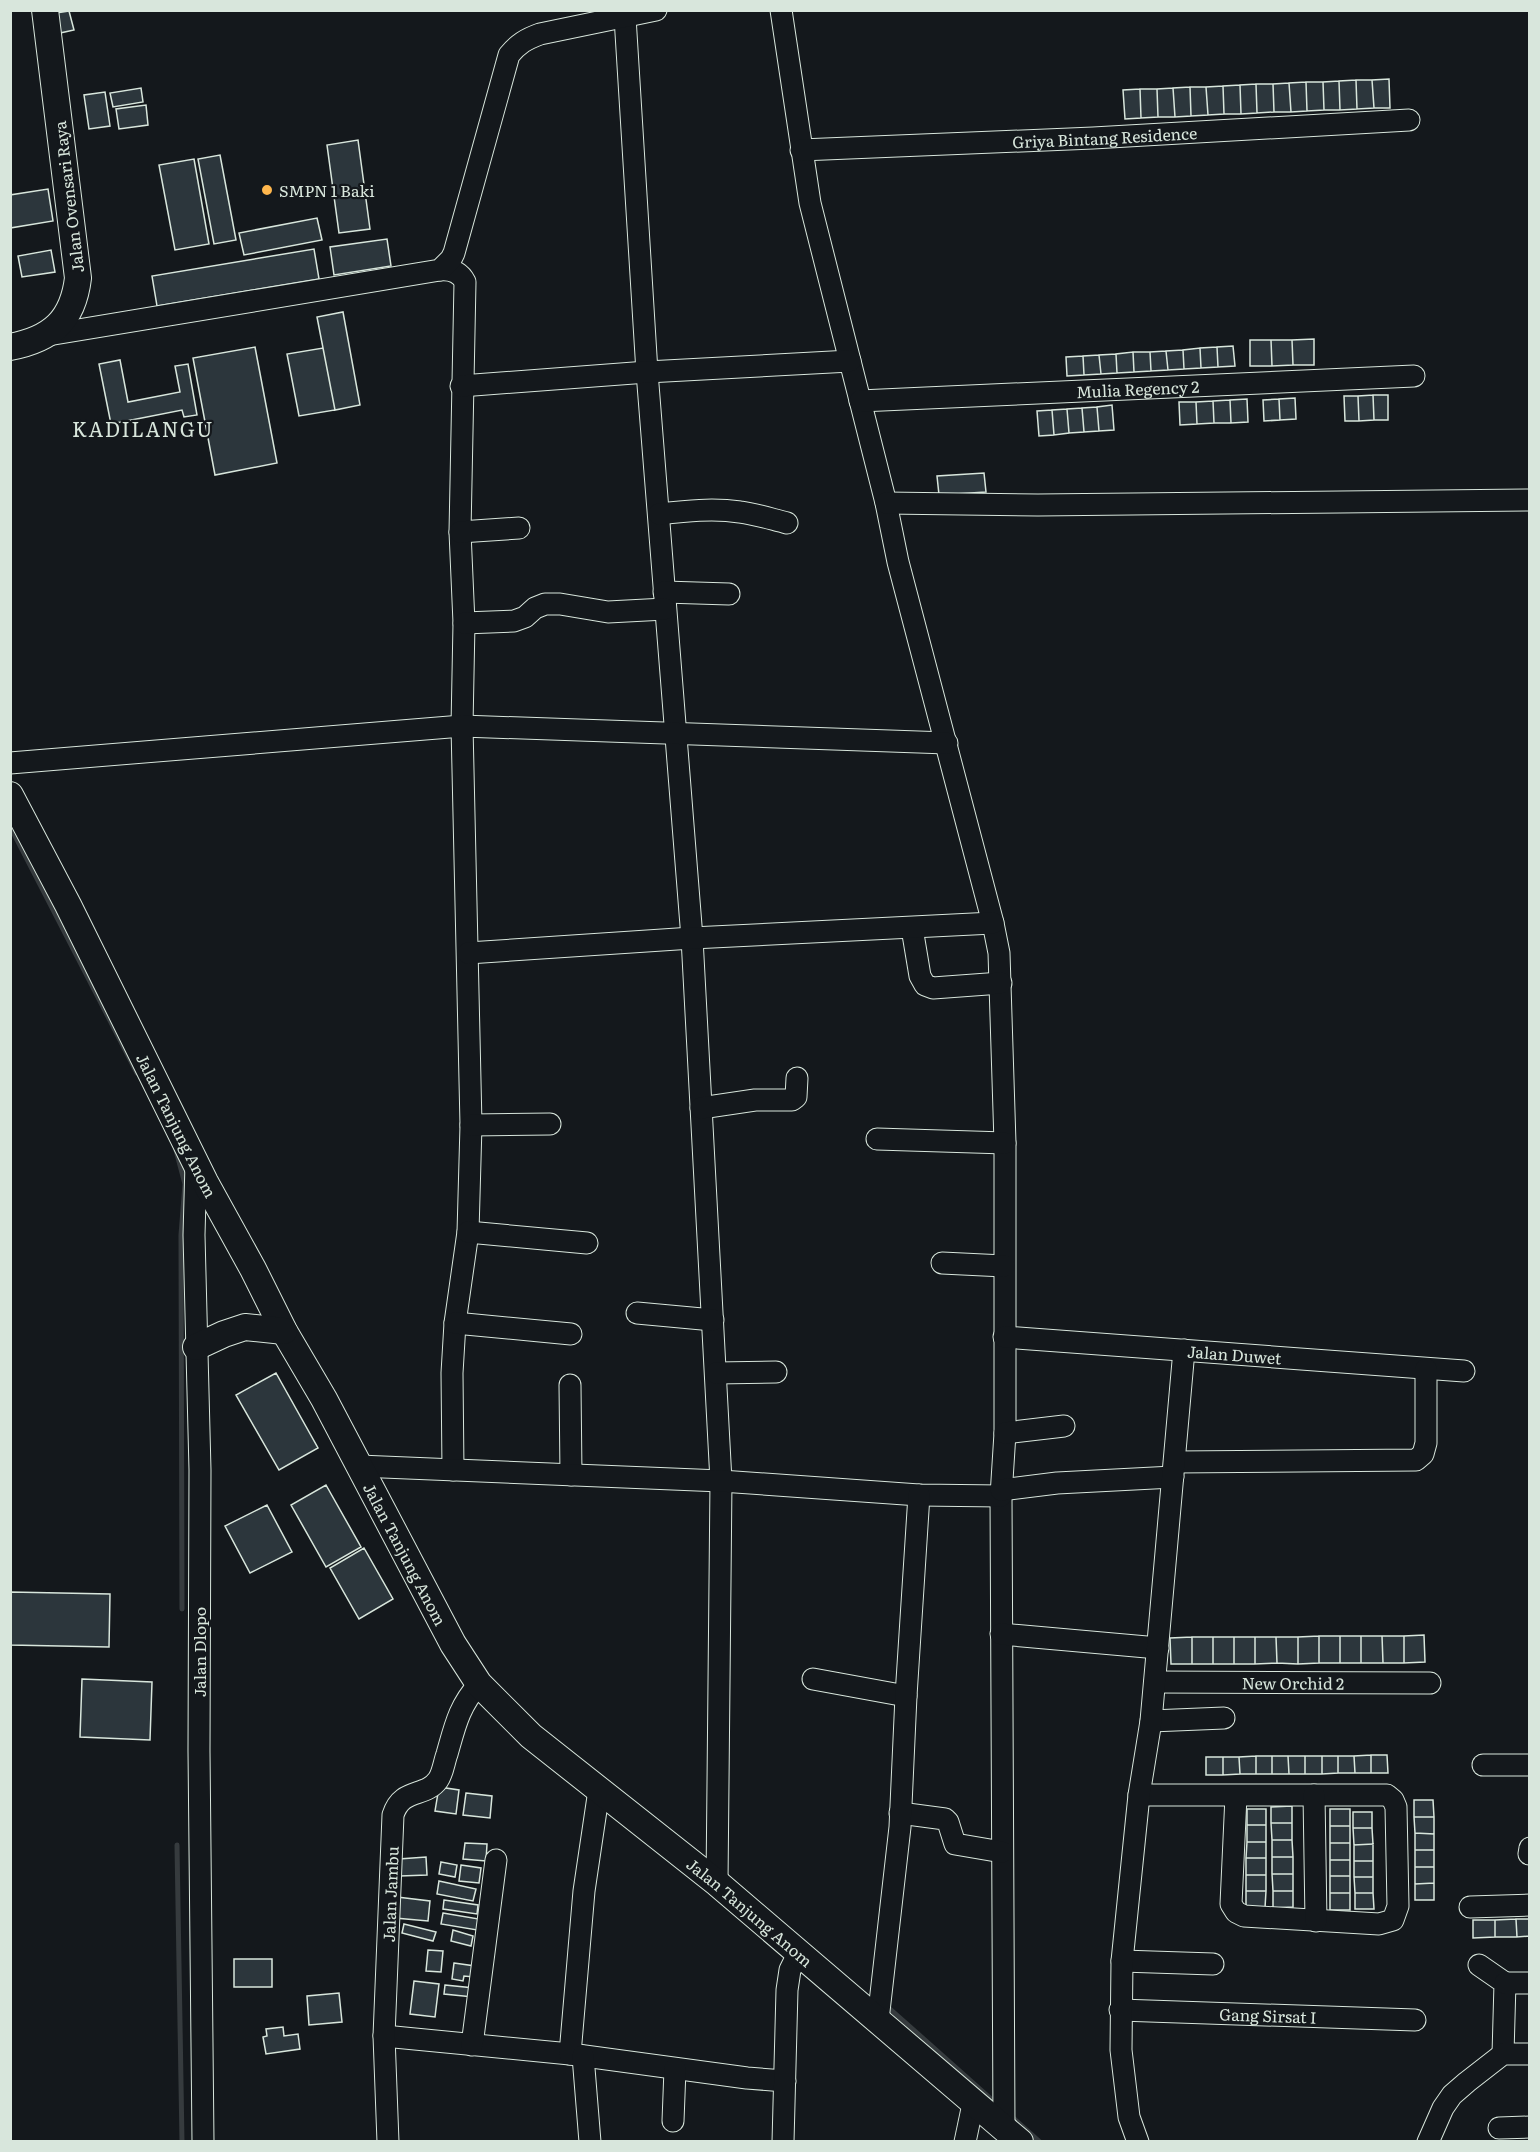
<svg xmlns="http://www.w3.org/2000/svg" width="1540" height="2152" font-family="Literata,serif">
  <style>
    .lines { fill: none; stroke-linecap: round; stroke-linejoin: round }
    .stream { stroke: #363b3e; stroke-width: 5 }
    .building { fill: #2c363c; stroke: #d8e6dc; stroke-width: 1.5 }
    .minor-casing { stroke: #d8e6dc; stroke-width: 23 }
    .major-casing { stroke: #d8e6dc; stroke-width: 28 }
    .minor { stroke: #14181c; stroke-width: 21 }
    .major { stroke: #14181c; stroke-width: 26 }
    .poi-dot { fill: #ffb74d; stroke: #14181c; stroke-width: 2 }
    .labels { text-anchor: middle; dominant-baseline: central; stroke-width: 4.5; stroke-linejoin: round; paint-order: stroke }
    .street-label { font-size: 16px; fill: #d8e6dc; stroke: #14181c }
    .poi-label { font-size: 16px; fill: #d8e6dc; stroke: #14181c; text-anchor: start }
    .quarter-label { font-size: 20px; letter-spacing: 1.5px; fill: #d8e6dc; stroke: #14181c }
  </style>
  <rect width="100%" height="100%" fill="#14181c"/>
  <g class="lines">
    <path class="stream" d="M10 826 137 1073
      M176 1150 185 1184 181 1235 182 1609
      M177 1845 182 2142
      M890 2009 990 2098
      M1011 2116 1040 2142"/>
  </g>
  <path class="building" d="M69 11 74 30 60 33 56 13Z
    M1389 79 1390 108H1374L1372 80Z
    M1356 80H1372L1374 108 1357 109Z
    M1356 80 1357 109 1340 110 1339 81Z
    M1339 81 1340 110H1324L1323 82Z
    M1306 82H1323L1324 110 1307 111Z
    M1306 82 1307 111 1291 112 1289 83Z
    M1289 83 1291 112H1274L1273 84Z
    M1256 84H1273L1274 112 1257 113Z
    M1256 84 1257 113 1241 114 1240 85Z
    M1240 85 1241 114H1224L1223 86Z
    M1223 86 1224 114 1208 115 1206 87Z
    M1190 87H1206L1208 115 1191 116Z
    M1190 87 1191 116 1175 117 1173 88Z
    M141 88 143 102 113 107 110 93Z
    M1173 88 1175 117H1158L1157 89Z
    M1140 89H1157L1158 117 1141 118Z
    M1140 89 1141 118 1125 119 1123 90Z
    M105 92 110 126 89 129 84 95Z
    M146 105 148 125 119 129 116 109Z
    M358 140 370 229 339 233 327 145Z
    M220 155 236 240 214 244 198 159Z
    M194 159 209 244 175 250 159 165Z
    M48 189 53 221 10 228V195Z
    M317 218 322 240 244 255 239 233Z
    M387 239 391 266 334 275 330 247Z
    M314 249 319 279 157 306 152 276Z
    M51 250 55 272 22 277 18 256Z
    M343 312 360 405 335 410 317 317Z
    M1314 339V365H1293L1292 340Z
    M1250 340H1271L1272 366H1250Z
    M1271 340H1292L1293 365 1272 366Z
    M1233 346 1235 366 1218 367 1217 347Z
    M255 347 277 463 215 475 193 358Z
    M1217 347 1218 367 1201 368 1200 348Z
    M323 348 335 410 299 416 287 354Z
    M1200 348 1201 368 1184 369 1183 350Z
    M1183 350 1184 369 1168 370 1166 351Z
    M1166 351 1168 370 1151 371 1150 352Z
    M1133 352H1150L1151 371 1134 372Z
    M1133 352 1134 372 1117 373 1116 354Z
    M1116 354 1117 373 1101 374 1099 355Z
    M1099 355 1101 374 1084 375 1083 356Z
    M1083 356 1084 375 1067 376 1066 357Z
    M120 360 128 402 180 392 175 366 188 364 197 415 184 417 182 410 111 424 99 364Z
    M1373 395H1388V420H1374Z
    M1373 395 1374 420 1359 421 1358 396Z
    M1344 396H1358L1359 421H1345Z
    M1295 398 1296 419 1280 420 1279 399Z
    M1247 399 1248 422 1231 423 1230 400Z
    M1279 399 1280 420 1264 421 1263 400Z
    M1230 400 1231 423H1214L1213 401Z
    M1213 401 1214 423 1197 424 1196 402Z
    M1179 402H1196L1197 424 1180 425Z
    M1112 405 1114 430 1099 431 1097 407Z
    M1097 407 1099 431 1084 432 1082 408Z
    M1082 408 1084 432 1069 433 1067 409Z
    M1067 409 1069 433 1054 435 1052 410Z
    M1052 410 1054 435 1039 436 1037 411Z
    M984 473 986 492 939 495 937 476Z
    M276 1373 318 1448 279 1470 236 1395Z
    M326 1485 361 1547 326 1567 291 1505Z
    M267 1505 292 1552 250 1573 225 1526Z
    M364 1548 393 1599 359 1619 330 1568Z
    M10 1592 110 1594 109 1647 10 1645Z
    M1424 1635 1425 1662 1404 1663V1636Z
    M1319 1636H1340V1663H1319Z
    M1319 1636V1663L1298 1664V1637Z
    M1340 1636H1361V1663H1340Z
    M1361 1636H1382L1383 1663H1361Z
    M1382 1636H1404V1663H1383Z
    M1192 1637H1213V1664H1192Z
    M1192 1637V1664H1171L1170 1638Z
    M1213 1637H1234V1664H1213Z
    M1234 1637H1255V1664H1234Z
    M1255 1637H1276L1277 1663 1255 1664Z
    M1276 1637H1298V1664L1277 1663Z
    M82 1679 152 1682 150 1740 80 1737Z
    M1371 1755H1387L1388 1773H1371Z
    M1371 1755V1773H1355L1354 1756Z
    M1256 1756H1272V1774H1256Z
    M1256 1756V1774H1240L1239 1757Z
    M1272 1756H1288L1289 1774H1272Z
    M1288 1756H1305V1774H1289Z
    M1305 1756H1322V1774H1305Z
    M1322 1756H1338V1773L1322 1774Z
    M1338 1756H1354L1355 1773H1338Z
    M1206 1757H1223V1775H1206Z
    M1223 1757H1239L1240 1774 1223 1775Z
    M439 1787 459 1790 456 1814 435 1811Z
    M466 1793 492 1796 490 1818 463 1815Z
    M1414 1800H1433L1434 1817H1414Z
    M1292 1806V1823H1271V1807Z
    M1247 1809H1266V1825H1247Z
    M1330 1809H1350V1826H1330Z
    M1353 1812H1372V1828H1353Z
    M1414 1817H1434V1834L1415 1833Z
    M1271 1823H1292V1840H1272Z
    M1247 1825H1266V1842H1247Z
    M1330 1826H1350V1843H1330Z
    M1353 1828H1372L1373 1844 1354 1845Z
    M1415 1833 1434 1834V1850H1415Z
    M1272 1840H1292L1293 1857H1272Z
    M1247 1842H1266V1858H1246Z
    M465 1843 487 1844 486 1861 463 1859Z
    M1330 1843H1350V1860H1330Z
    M1373 1844V1861H1354V1845Z
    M1415 1850H1434V1867H1415Z
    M426 1857 427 1875 400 1876 399 1859Z
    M1272 1857H1293V1874H1272Z
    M1246 1858H1266V1875H1246Z
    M1330 1860H1350V1876H1330Z
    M1354 1861H1373V1877H1354Z
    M441 1862 457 1865 455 1877 439 1874Z
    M461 1865 481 1868 479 1883 459 1881Z
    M1415 1867H1434V1883L1415 1884Z
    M1272 1874H1293V1891H1273Z
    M1246 1875H1266V1891H1246Z
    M1330 1876H1350V1893H1330Z
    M1354 1877H1373V1893H1355Z
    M439 1881 476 1889 473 1901 437 1894Z
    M1434 1883V1900H1415V1884Z
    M1246 1891H1266L1265 1908 1246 1907Z
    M1273 1891H1293V1907L1273 1908Z
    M1330 1893H1350V1910H1330Z
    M1355 1893H1373L1374 1909H1355Z
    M397 1897 430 1901 428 1921 395 1918Z
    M444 1900 478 1905 477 1914 443 1909Z
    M443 1913 479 1919 477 1930 441 1924Z
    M1516 1919H1530V1936L1517 1937Z
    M1516 1919 1517 1937H1495V1920Z
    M1473 1920H1495V1937L1473 1938Z
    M404 1924 436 1932 433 1941 402 1933Z
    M453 1930 473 1936 471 1946 451 1941Z
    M428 1950 443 1951 441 1972 426 1971Z
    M234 1959H272V1987H234Z
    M454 1963 475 1966 474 1977 464 1976 463 1981 452 1979Z
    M414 1981 439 1984 435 2017 410 2014Z
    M445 1985 474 1988 473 1997 444 1994Z
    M339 1993 342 2022 309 2025 307 1996Z
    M283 2027 284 2036 298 2034 300 2049 266 2054 263 2037 267 2036 266 2029Z"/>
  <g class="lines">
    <defs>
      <g id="minor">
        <path d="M781 10 810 203 886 503 898 562 993 923 999 953 1005 1143V1433L1001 1496 1004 2128"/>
        <path d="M625 17 647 372 692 938 721 1481 717 1883"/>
        <path id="s1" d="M801 150 1093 138 1409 120"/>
        <path d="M440 270C451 269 460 272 465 282L460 532 464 623 462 726 471 1125 468 1232 455 1323 452 1373 453 1470"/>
        <path d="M42 336 440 270 451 259 454 253 509 55C518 44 526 39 540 34L656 10"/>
        <path d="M461 386 647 372 850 361"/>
        <path id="s2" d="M860 401 1414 376"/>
        <path d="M886 503 1038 505 1530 500"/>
        <path d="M659 514C686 511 713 508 740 512 756 514 771 519 787 523"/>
        <path d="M460 532 519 528"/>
        <path d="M664 592 729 594"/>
        <path d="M464 623 514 621 525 617 535 608 545 604H560L608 612 665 609"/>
        <path d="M10 763 462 726 947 743"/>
        <path d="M912 928 920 976 925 985 933 988 1001 983"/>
        <path d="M468 953 692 938 993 923"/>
        <path d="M701 1108 755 1100H792L796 1097 797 1078"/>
        <path d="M471 1125 550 1124"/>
        <path d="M877 1139 1005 1143"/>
        <path d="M196 1163 194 1235 200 1470 199 1751 203 2142"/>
        <path d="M468 1232 587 1243"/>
        <path d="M942 1263 1004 1266"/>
        <path d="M637 1313 713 1320"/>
        <path d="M455 1323 571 1334"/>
        <path id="s3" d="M1004 1337 1464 1371"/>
        <path d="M716 1373 776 1372"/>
        <path d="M570 1385 571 1475"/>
        <path d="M1005 1433 1064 1426"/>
        <path d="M1175 1462 1416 1460 1423 1454 1426 1443V1369"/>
        <path d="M359 1466 721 1481 919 1495 1001 1496"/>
        <path d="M1001 1490 1057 1483 1173 1477"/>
        <path d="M1001 1634 1158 1648"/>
        <path d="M813 1679 906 1696"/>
        <path id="s4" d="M1155 1682 1430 1683"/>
        <path d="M1151 1721 1224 1718"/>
        <path d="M1483 1765H1530"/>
        <path d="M1139 1795H1387L1393 1800 1396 1807 1398 1906 1393 1920 1379 1924 1244 1916 1236 1912 1231 1904 1236 1796"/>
        <path d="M1314 1795 1316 1921"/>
        <path d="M900 1813 945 1819 948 1822 955 1844 1002 1852"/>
        <path d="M1529 1854 1530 1848"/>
        <path d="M1470 1907 1530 1905"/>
        <path d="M1122 1961 1213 1964"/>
        <path d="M1479 1965 1505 1983 1503 2054"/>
        <path d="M1505 1983H1530"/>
        <path id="s5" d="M1120 2010 1415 2020"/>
        <path d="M878 2020 900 1827 906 1696 919 1495"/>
        <path d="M384 2036 570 2054 747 2078 785 2081"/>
        <path d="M472 2045 496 1860"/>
        <path d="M570 2054 584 1891 599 1790"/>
        <path d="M583 2056 590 2142"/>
        <path d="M673 2121 675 2069"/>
        <path d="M1499 2128 1530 2127"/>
        <path id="s6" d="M388 2142 384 2036 393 1815C402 1787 425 1798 438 1780 443 1773 444 1762 447 1754 455 1726 459 1706 479 1684"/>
        <path d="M783 2142 787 1990 790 1970 799 1952"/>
        <path d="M965 2142 973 2104"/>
        <path d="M1138 2142 1129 2117 1121 2050 1122 1961 1139 1795 1151 1721 1184 1350"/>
        <path d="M1428 2142 1443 2108 1452 2095 1467 2082 1503 2054H1530"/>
      </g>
      <g id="major">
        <path d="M10 347C52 339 73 320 78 278L45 10"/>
        <path id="s7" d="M10 795 68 905 205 1182 253 1269 284 1331 324 1399 453 1644 479 1684 531 1736 717 1883 1020 2142"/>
        <path d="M196 1347 224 1334 245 1327 284 1331"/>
      </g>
    </defs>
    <use href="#minor" class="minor-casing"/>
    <use href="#major" class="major-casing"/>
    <use href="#minor" class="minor"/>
    <use href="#major" class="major"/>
  </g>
  <circle class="poi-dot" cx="267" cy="190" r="6"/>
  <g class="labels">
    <g class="street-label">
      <text stroke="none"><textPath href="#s1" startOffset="304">Griya Bintang Residence</textPath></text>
      <text transform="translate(68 197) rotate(-97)">Jalan Ovensari Raya</text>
      <text stroke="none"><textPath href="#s2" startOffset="278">Mulia Regency 2</textPath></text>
      <text stroke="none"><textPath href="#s7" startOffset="370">Jalan Tanjung Anom</textPath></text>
      <text stroke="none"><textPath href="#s3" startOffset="231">Jalan Duwet</textPath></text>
      <text stroke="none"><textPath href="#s7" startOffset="856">Jalan Tanjung Anom</textPath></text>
      <text transform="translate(199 1652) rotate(-90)">Jalan Dlopo</text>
      <text stroke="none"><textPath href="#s4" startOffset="138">New Orchid 2</textPath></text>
      <text stroke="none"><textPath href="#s6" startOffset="248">Jalan Jambu</textPath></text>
      <text stroke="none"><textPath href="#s7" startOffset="1360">Jalan Tanjung Anom</textPath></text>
      <text stroke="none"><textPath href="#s5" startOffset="148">Gang Sirsat I</textPath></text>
    </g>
    <g class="poi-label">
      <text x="279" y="190">SMPN 1 Baki</text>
    </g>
    <g class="quarter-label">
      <text x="143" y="428">KADILANGU</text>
    </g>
  </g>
  <rect width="1540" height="2152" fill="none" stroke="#d8e6dc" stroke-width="24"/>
</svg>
